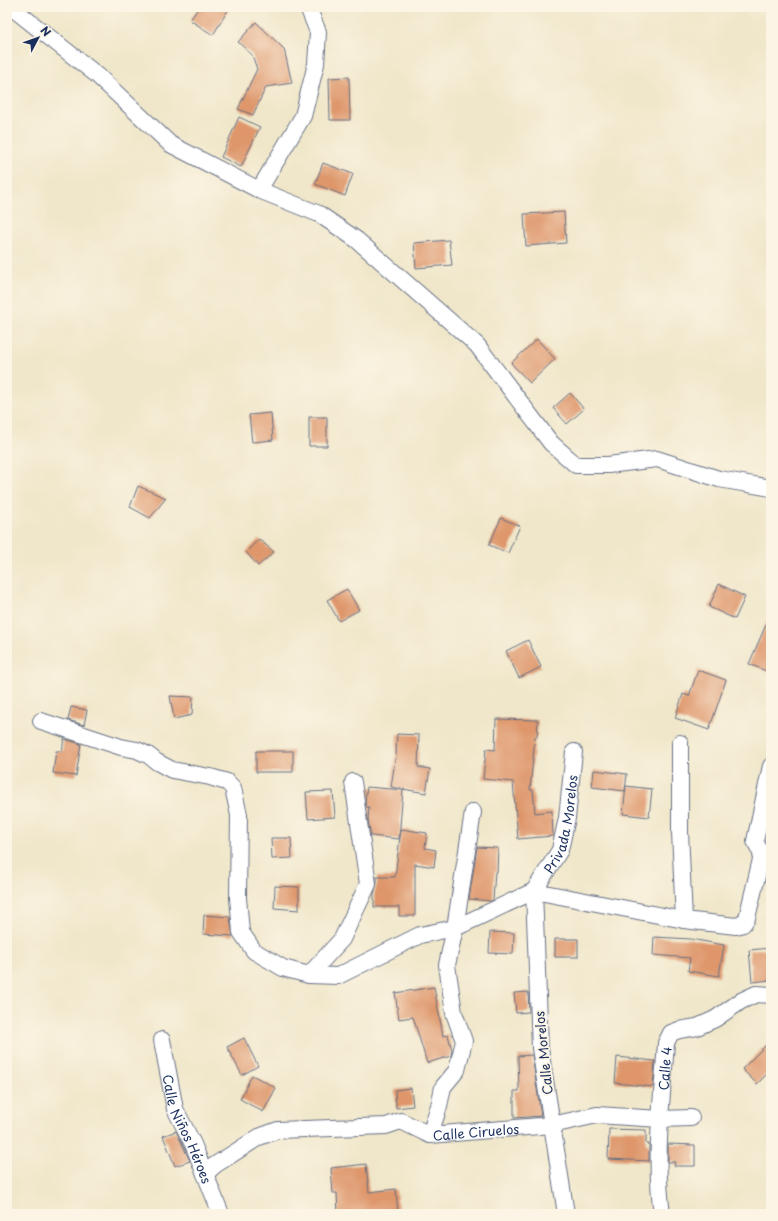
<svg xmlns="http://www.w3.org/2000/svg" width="778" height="1221" font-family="'Playpen Sans',sans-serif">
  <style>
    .building { fill: #de966a }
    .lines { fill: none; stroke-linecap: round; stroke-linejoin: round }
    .street-casing { stroke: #666f84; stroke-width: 18 }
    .street { stroke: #fff; stroke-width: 16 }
    .labels { text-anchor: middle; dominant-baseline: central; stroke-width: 3.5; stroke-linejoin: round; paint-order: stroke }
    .street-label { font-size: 13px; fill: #1b2f5e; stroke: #fcf5e5 }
  </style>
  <rect width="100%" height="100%" fill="#fcf5e5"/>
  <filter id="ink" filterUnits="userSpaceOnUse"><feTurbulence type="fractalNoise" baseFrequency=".025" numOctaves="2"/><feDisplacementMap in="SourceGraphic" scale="8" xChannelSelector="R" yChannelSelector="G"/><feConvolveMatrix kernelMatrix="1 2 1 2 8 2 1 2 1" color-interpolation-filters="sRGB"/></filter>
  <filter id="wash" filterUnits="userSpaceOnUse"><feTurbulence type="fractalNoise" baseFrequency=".012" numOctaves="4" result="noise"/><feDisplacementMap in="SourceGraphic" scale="16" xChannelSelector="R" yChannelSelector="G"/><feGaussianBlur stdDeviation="0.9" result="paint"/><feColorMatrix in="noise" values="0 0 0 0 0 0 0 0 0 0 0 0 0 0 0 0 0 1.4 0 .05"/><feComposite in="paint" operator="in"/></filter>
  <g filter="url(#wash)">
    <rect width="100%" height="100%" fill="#f0e7ca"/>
    <g id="blocks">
      <path class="building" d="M199 7H230L213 35 190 20Z
        M256 22 284 49 292 83 266 87 253 115 238 109 257 69 252 55 238 42Z
        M349 77 350 120H330L329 78Z
        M239 117 260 127 241 167 221 157Z
        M323 163 353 174 345 196 315 184Z
        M564 212 566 243 526 246 524 214Z
        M449 240 452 265 416 268 414 243Z
        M537 339 555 359 530 383 511 363Z
        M570 393 584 409 567 424 553 408Z
        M271 413 273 440 252 442 249 415Z
        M309 417H327V446H309Z
        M138 486 166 498 150 518 130 507Z
        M501 518 520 526 508 553 489 545Z
        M259 539 274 552 258 566 246 552Z
        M719 584 745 597 735 619 709 607Z
        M347 589 359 610 339 621 327 600Z
        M771 613V673L749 664Z
        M528 640 541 667 519 678 506 651Z
        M698 670 726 680 709 730 675 718 683 694 689 696Z
        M170 696 193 697 192 715 174 719Z
        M71 707 87 710 84 725 68 720Z
        M496 719 538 720 537 737H535L530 790H533L535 813 552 811 553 836 518 839 513 782 483 779 486 749 495 750Z
        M397 734 419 735 418 767 430 769 426 793 391 787 396 754Z
        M64 739 81 744 76 776 53 773 56 751H62Z
        M256 751H293V772H256Z
        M594 770 627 774 625 791 592 787Z
        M626 786 652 789 649 817 623 814Z
        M367 787 403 790 399 839 371 836 368 820 369 807H366L365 801Z
        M333 791 335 817 308 819 306 792Z
        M401 829 427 833 425 848 436 850 434 867 415 864V916H399V907H374V894L377 883V877H395Z
        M271 838H291L292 858 272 859Z
        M477 847 498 848 497 872H495L493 900 491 901 469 899Z
        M275 886 299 887V910L274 908Z
        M204 915 230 917 233 936 203 934Z
        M490 932 514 933 513 954 489 953Z
        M654 937 691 939 724 945 719 976 688 971 690 958 653 955Z
        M555 939H578V957H555Z
        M771 948V980L752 982 749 950Z
        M434 987 443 1036 448 1035 452 1050 451 1056 427 1063 413 1017 399 1019 395 993Z
        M528 992 529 1012 516 1013 514 993Z
        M244 1038 258 1066 242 1075 227 1047Z
        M771 1040V1070L757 1084 742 1069Z
        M532 1055 541 1116 514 1118V1091H519L518 1056Z
        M617 1057 655 1061 653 1087 615 1083Z
        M252 1075 276 1088 263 1112 240 1099Z
        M411 1088 413 1106 396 1108 395 1090Z
        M609 1129 646 1130V1144H649V1161L608 1159Z
        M176 1131 190 1161 175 1166 163 1136Z
        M668 1144 695 1145V1166H674L675 1162H668Z
        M366 1164 369 1192 396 1189 398 1214H338L337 1193H333L331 1168Z"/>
    </g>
  </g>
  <g filter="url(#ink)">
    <use href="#blocks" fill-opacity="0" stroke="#666f84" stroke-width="1"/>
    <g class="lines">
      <defs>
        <g id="street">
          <path d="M11 7 97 75 170 144 259 190 319 214 357 240 477 345 551 443 576 465H608L657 459 719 479 771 488"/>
          <path d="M259 190 303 116 316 64 318 32 308 7"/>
          <path d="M41 721 121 747 137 750 148 755 157 762 172 770 210 777 227 782 233 788 239 815 238 898 241 932 254 951 283 968 309 975 338 976 420 935 455 928 534 891 684 920 736 926 743 924 747 918 762 855 755 841 771 766"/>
          <path d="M680 743V832L684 920"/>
          <path d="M309 975 342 939 368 884 353 782"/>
          <path id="s1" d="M162 1040 175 1109 193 1144 221 1214"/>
          <path d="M430 1135 439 1106 443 1087 457 1070 464 1041 454 1013 447 965 455 928 473 812"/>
          <path id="s2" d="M205 1174 215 1165 259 1137 278 1130 386 1126 401 1121 430 1135 552 1125 597 1115 660 1119 691 1118"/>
          <path id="s3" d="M566 1214 540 1048 534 891 560 850 567 818 574 752"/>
          <path id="s4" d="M662 1214C654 1157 662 1100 666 1043L671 1033 679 1030 697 1027 715 1019 741 1001 756 994 771 995"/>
        </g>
      </defs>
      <use href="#street" class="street-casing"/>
      <use href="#street" class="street"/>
    </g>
  </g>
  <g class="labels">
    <g class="street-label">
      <text stroke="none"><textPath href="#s3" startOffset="399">Privada Morelos</textPath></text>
      <text transform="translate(543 1053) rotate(-96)">Calle Morelos</text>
      <text stroke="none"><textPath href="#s4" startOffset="146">Calle 4</textPath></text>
      <text stroke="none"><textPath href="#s1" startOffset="93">Calle Niños Héroes</textPath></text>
      <text stroke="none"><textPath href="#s2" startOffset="288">Calle Ciruelos</textPath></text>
    </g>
  </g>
  <rect width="778" height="1221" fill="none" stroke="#fcf5e5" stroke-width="24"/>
  <g transform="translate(38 38) rotate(49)" stroke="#fcf5e5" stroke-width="3" paint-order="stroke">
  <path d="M0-3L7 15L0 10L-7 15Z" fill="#1b2f5e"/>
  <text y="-6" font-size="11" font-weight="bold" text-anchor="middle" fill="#1b2f5e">N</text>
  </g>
</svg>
